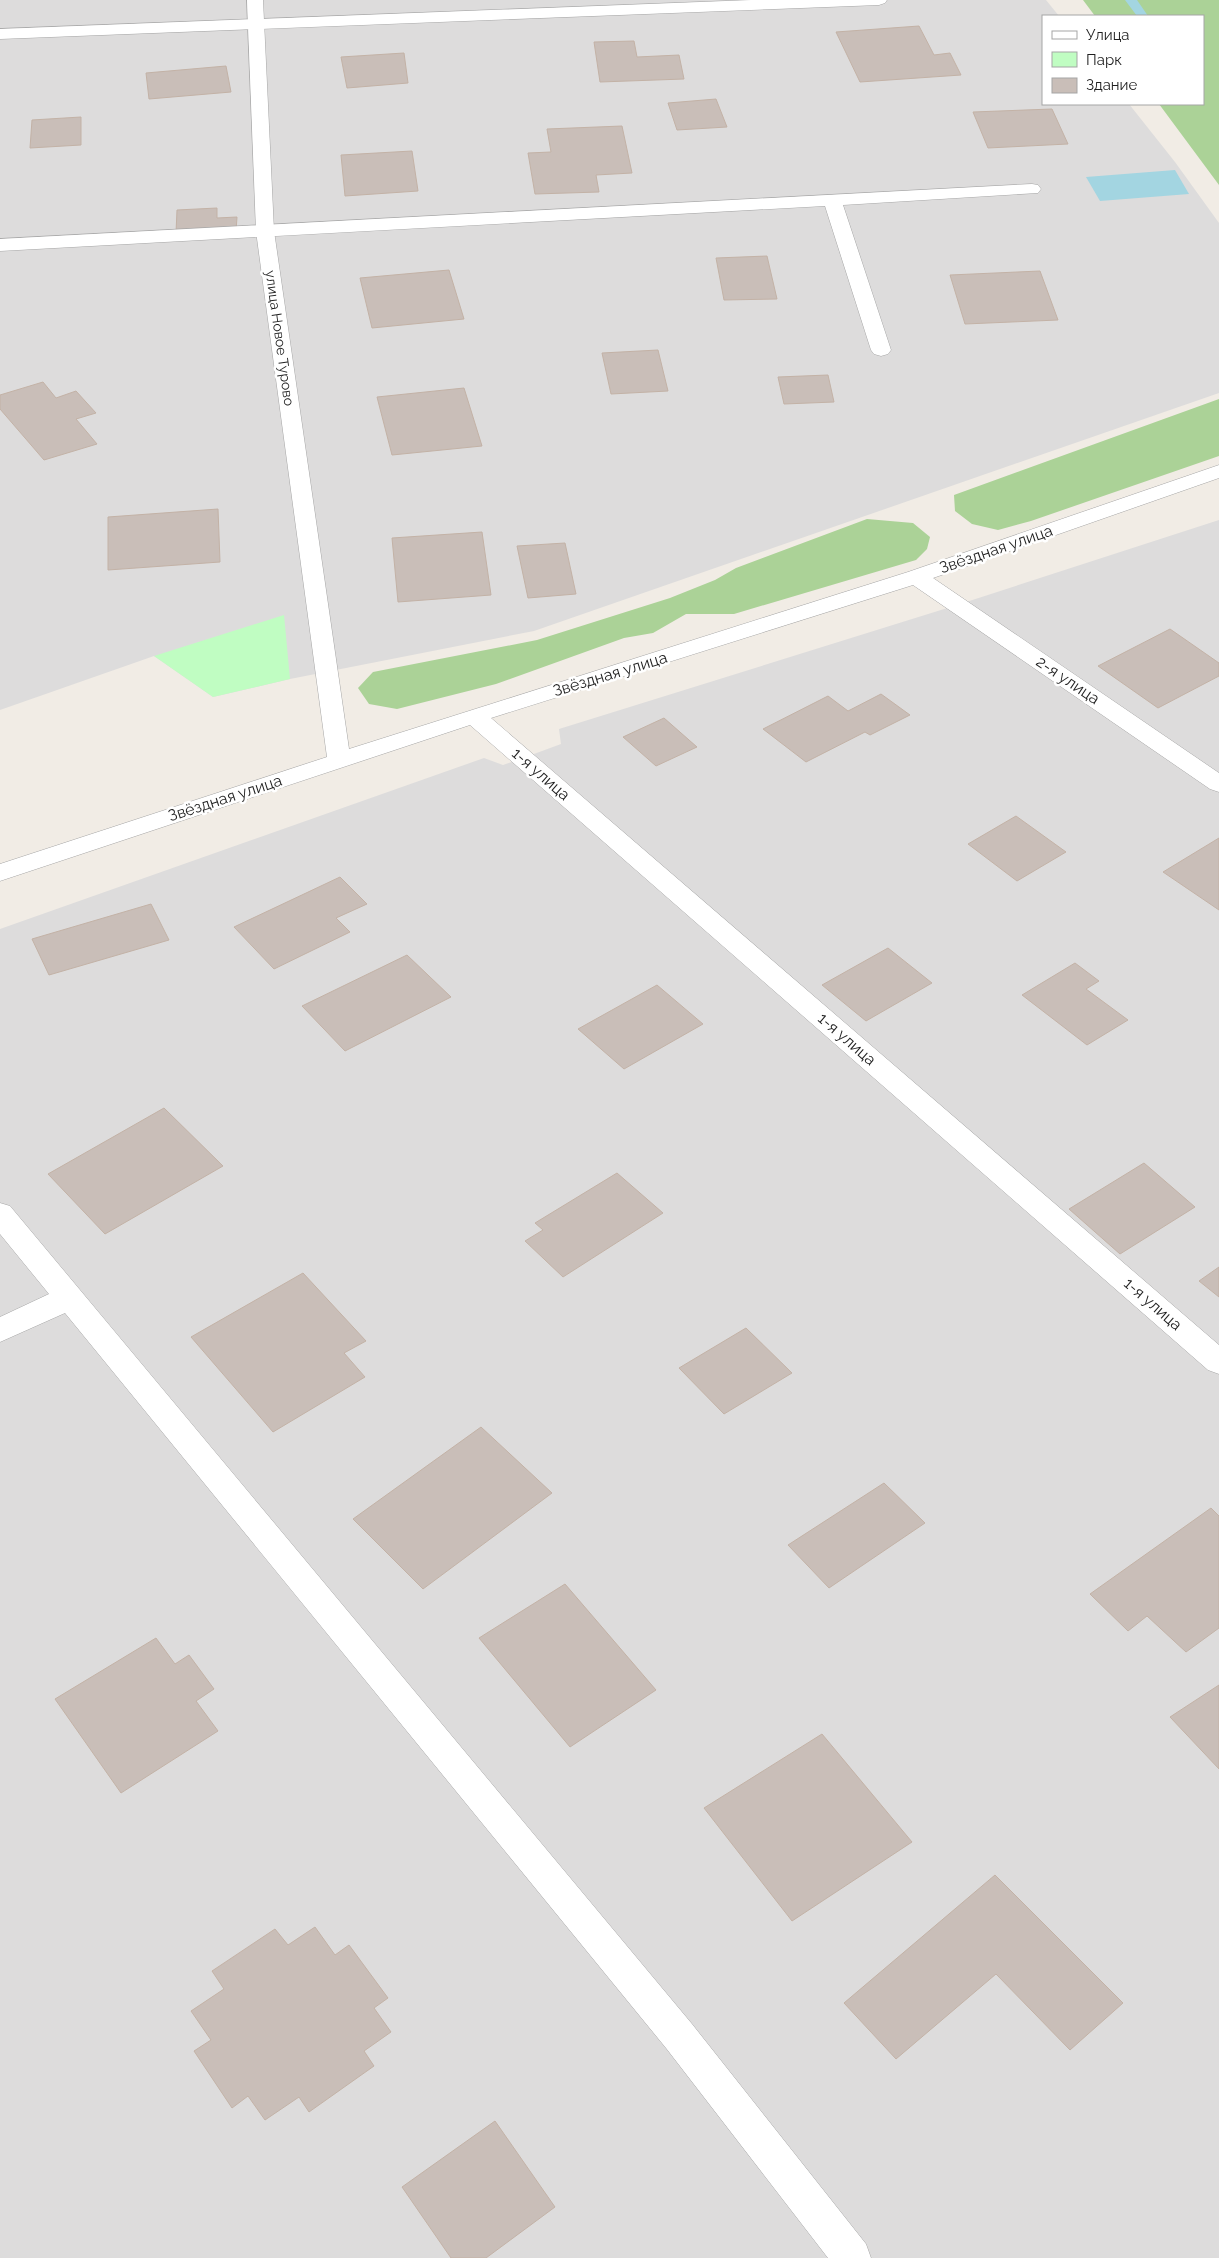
<svg xmlns="http://www.w3.org/2000/svg" width="1219" height="2258" font-family="Raleway,sans-serif">
  <style>
    .residential { fill: #dddcdc }
    .forest { fill: #abd297 }
    .park { fill: #c0fdc2 }
    .water { fill: #a3d5e1 }
    .lines { fill: none; stroke-linecap: round; stroke-linejoin: round }
    .stream { fill: #a3d5e1; fill-rule: evenodd }
    .building { fill: #c9beb8; stroke: #c3b2a6 }
    .lane-casing { stroke: #a6a6a6; stroke-width: 1 }
    .street-casing { stroke: #a6a6a6; stroke-width: 1 }
    .lane { fill: #fff; fill-rule: evenodd }
    .street { fill: #fff; fill-rule: evenodd }
    .labels { text-anchor: middle; dominant-baseline: central; stroke-width: 5; stroke-linejoin: round; paint-order: stroke }
    .far-street-label { font-size: 14px; fill: #1f1f1f; stroke: #fff }
    .street-label { font-size: 16px; fill: #1f1f1f; stroke: #fff }
  </style>
  <rect width="100%" height="100%" fill="#f1ece5"/>
  <path class="residential" d="M0 0H1046L1059 16H1043V104H1129L1175 162 1219 223V393L534 631 290 679 213 697 154 656 0 710Z
    M1219 520V2258H0V929L484 758 503 765 523 758 561 744 559 729 957 605Z"/>
  <path class="forest" d="M1083 0H1219V185L1159 104H1203V16H1095Z
    M1219 399V456L1031 521 998 530 972 524 955 511 954 495Z
    M867 519 913 523 930 537 927 549 916 560 734 614H686L653 633 624 638 496 684 397 709 369 704 358 688 373 672 537 640 670 598 715 580 736 568Z"/>
  <path class="park" d="M284 615 290 679 213 697 154 656Z"/>
  <path class="water" d="M1175 170 1189 194 1100 201 1086 177Z"/>
  <g class="lines">
    <path class="stream" d="M1125 0H1137L1148 16H1137Z"/>
  </g>
  <path class="building" d="M919 26 934 55 950 53 961 75 860 82 836 32Z
    M634 41 637 57 679 55 684 79 600 82 594 42Z
    M404 53 408 83 347 88 341 57Z
    M226 66 231 92 149 99 146 73Z
    M716 99 727 127 677 130 668 103Z
    M1052 109 1068 144 988 148 973 112Z
    M81 117V145L30 148 32 120Z
    M622 126 632 173 596 175 599 192 535 194 528 153 551 152 547 129Z
    M412 151 418 191 345 196 341 155Z
    M217 208V218L237 217 236 231 176 233 177 210Z
    M767 256 777 299 724 300 716 258Z
    M449 270 464 319 372 328 360 278Z
    M1040 271 1058 320 965 324 950 275Z
    M658 350 668 391 611 394 602 353Z
    M828 375 834 402 784 404 778 377Z
    M43 382 56 398 76 391 96 413 76 419 97 444 44 460 0 409V395Z
    M464 388 482 446 392 455 377 397Z
    M218 509 220 562 108 570V517Z
    M482 532 491 595 398 602 392 538Z
    M565 543 576 594 528 598 517 546Z
    M1170 629 1219 663V676L1158 708 1098 666Z
    M881 694 910 715 870 735 865 732 806 762 763 729 828 696 848 711Z
    M664 718 697 747 656 766 623 737Z
    M1016 816 1066 852 1017 881 968 844Z
    M1219 838V910L1163 872Z
    M340 877 367 904 336 918 350 932 274 969 234 927Z
    M151 904 169 940 49 975 32 939Z
    M888 948 932 983 866 1021 822 985Z
    M407 955 451 997 345 1051 302 1006Z
    M1075 963 1099 981 1086 989 1128 1020 1087 1045 1022 995Z
    M657 985 703 1024 624 1069 578 1029Z
    M164 1108 223 1166 105 1234 48 1174Z
    M1144 1163 1195 1207 1120 1254 1069 1209Z
    M617 1173 663 1213 563 1277 525 1241 543 1230 535 1223Z
    M1219 1267V1297L1199 1281Z
    M303 1273 366 1341 344 1353 365 1377 273 1432 191 1337Z
    M746 1328 792 1373 724 1414 679 1368Z
    M481 1427 552 1493 423 1589 353 1519Z
    M884 1483 925 1523 829 1588 788 1545Z
    M1211 1508 1219 1516V1628L1186 1652 1147 1616 1128 1631 1090 1594Z
    M565 1584 656 1690 570 1747 479 1638Z
    M156 1638 175 1664 189 1655 214 1689 196 1701 218 1731 121 1793 55 1699Z
    M1219 1685V1769L1170 1717Z
    M822 1734 912 1842 792 1921 704 1808Z
    M995 1875 1123 2003 1070 2050 996 1974 896 2059 844 2003Z
    M315 1927 335 1955 349 1945 388 1998 374 2008 391 2032 364 2051 374 2066 309 2112 299 2097 265 2120 248 2096 232 2108 194 2051 211 2040 191 2011 224 1989 212 1971 275 1929 288 1945Z
    M495 2121 555 2207 486 2258H451L402 2187Z"/>
  <g class="lines">
    <defs>
      <path id="lane" d="M751 0H887L885 3 879 5 0 39V29Z
        M1032 184 1038 185 1041 189 1038 193 843 205 891 350 888 354 881 356 874 354 871 350 825 206 0 251V239Z
        M0 1203 10 1206 692 2024 866 2244 871 2258H828L666 2048 65 1313 0 1342V1317L49 1294 0 1234Z"/>
      <path id="street" d="M247 0H263L274 231 349 749 908 572 1219 465V478L933 578 1219 773V792L1210 789 913 585 491 718 1219 1345V1374L1208 1370 470 725 0 881V864L327 757 256 231Z"/>
    </defs>
    <use href="#lane" class="lane-casing"/>
    <use href="#street" class="street-casing"/>
    <use href="#lane" class="lane"/>
    <use href="#street" class="street"/>
  </g>
  <g class="labels">
    <g class="far-street-label">
      <text transform="translate(280 338) rotate(82)">улица Новое Турово</text>
    </g>
    <g class="street-label">
      <text transform="translate(996 549) rotate(-19)">Звёздная улица</text>
      <text transform="translate(610 674) rotate(-17)">Звёздная улица</text>
      <text transform="translate(1068 680) rotate(34)">2-я улица</text>
      <text transform="translate(541 774) rotate(41)">1-я улица</text>
      <text transform="translate(225 798) rotate(-18)">Звёздная улица</text>
      <text transform="translate(847 1039) rotate(41)">1-я улица</text>
      <text transform="translate(1153 1304) rotate(41)">1-я улица</text>
    </g>
  </g>
  <rect x="1042" y="15" width="162" height="90" fill="#ffffff" stroke="#a5a5a5"/>
  <rect x="1052" y="31" width="25" height="8" fill="#ffffff" stroke="#a5a5a5"/>
  <text x="1086" y="40" font-size="15" fill="#1f1f1f">Улица</text>
  <rect x="1052" y="52" width="25" height="15" fill="#c0fdc2" stroke="#a5a5a5"/>
  <text x="1086" y="65" font-size="15" fill="#1f1f1f">Парк</text>
  <rect x="1052" y="78" width="25" height="15" fill="#c9beb8" stroke="#a5a5a5"/>
  <text x="1086" y="90" font-size="15" fill="#1f1f1f">Здание</text>
</svg>
